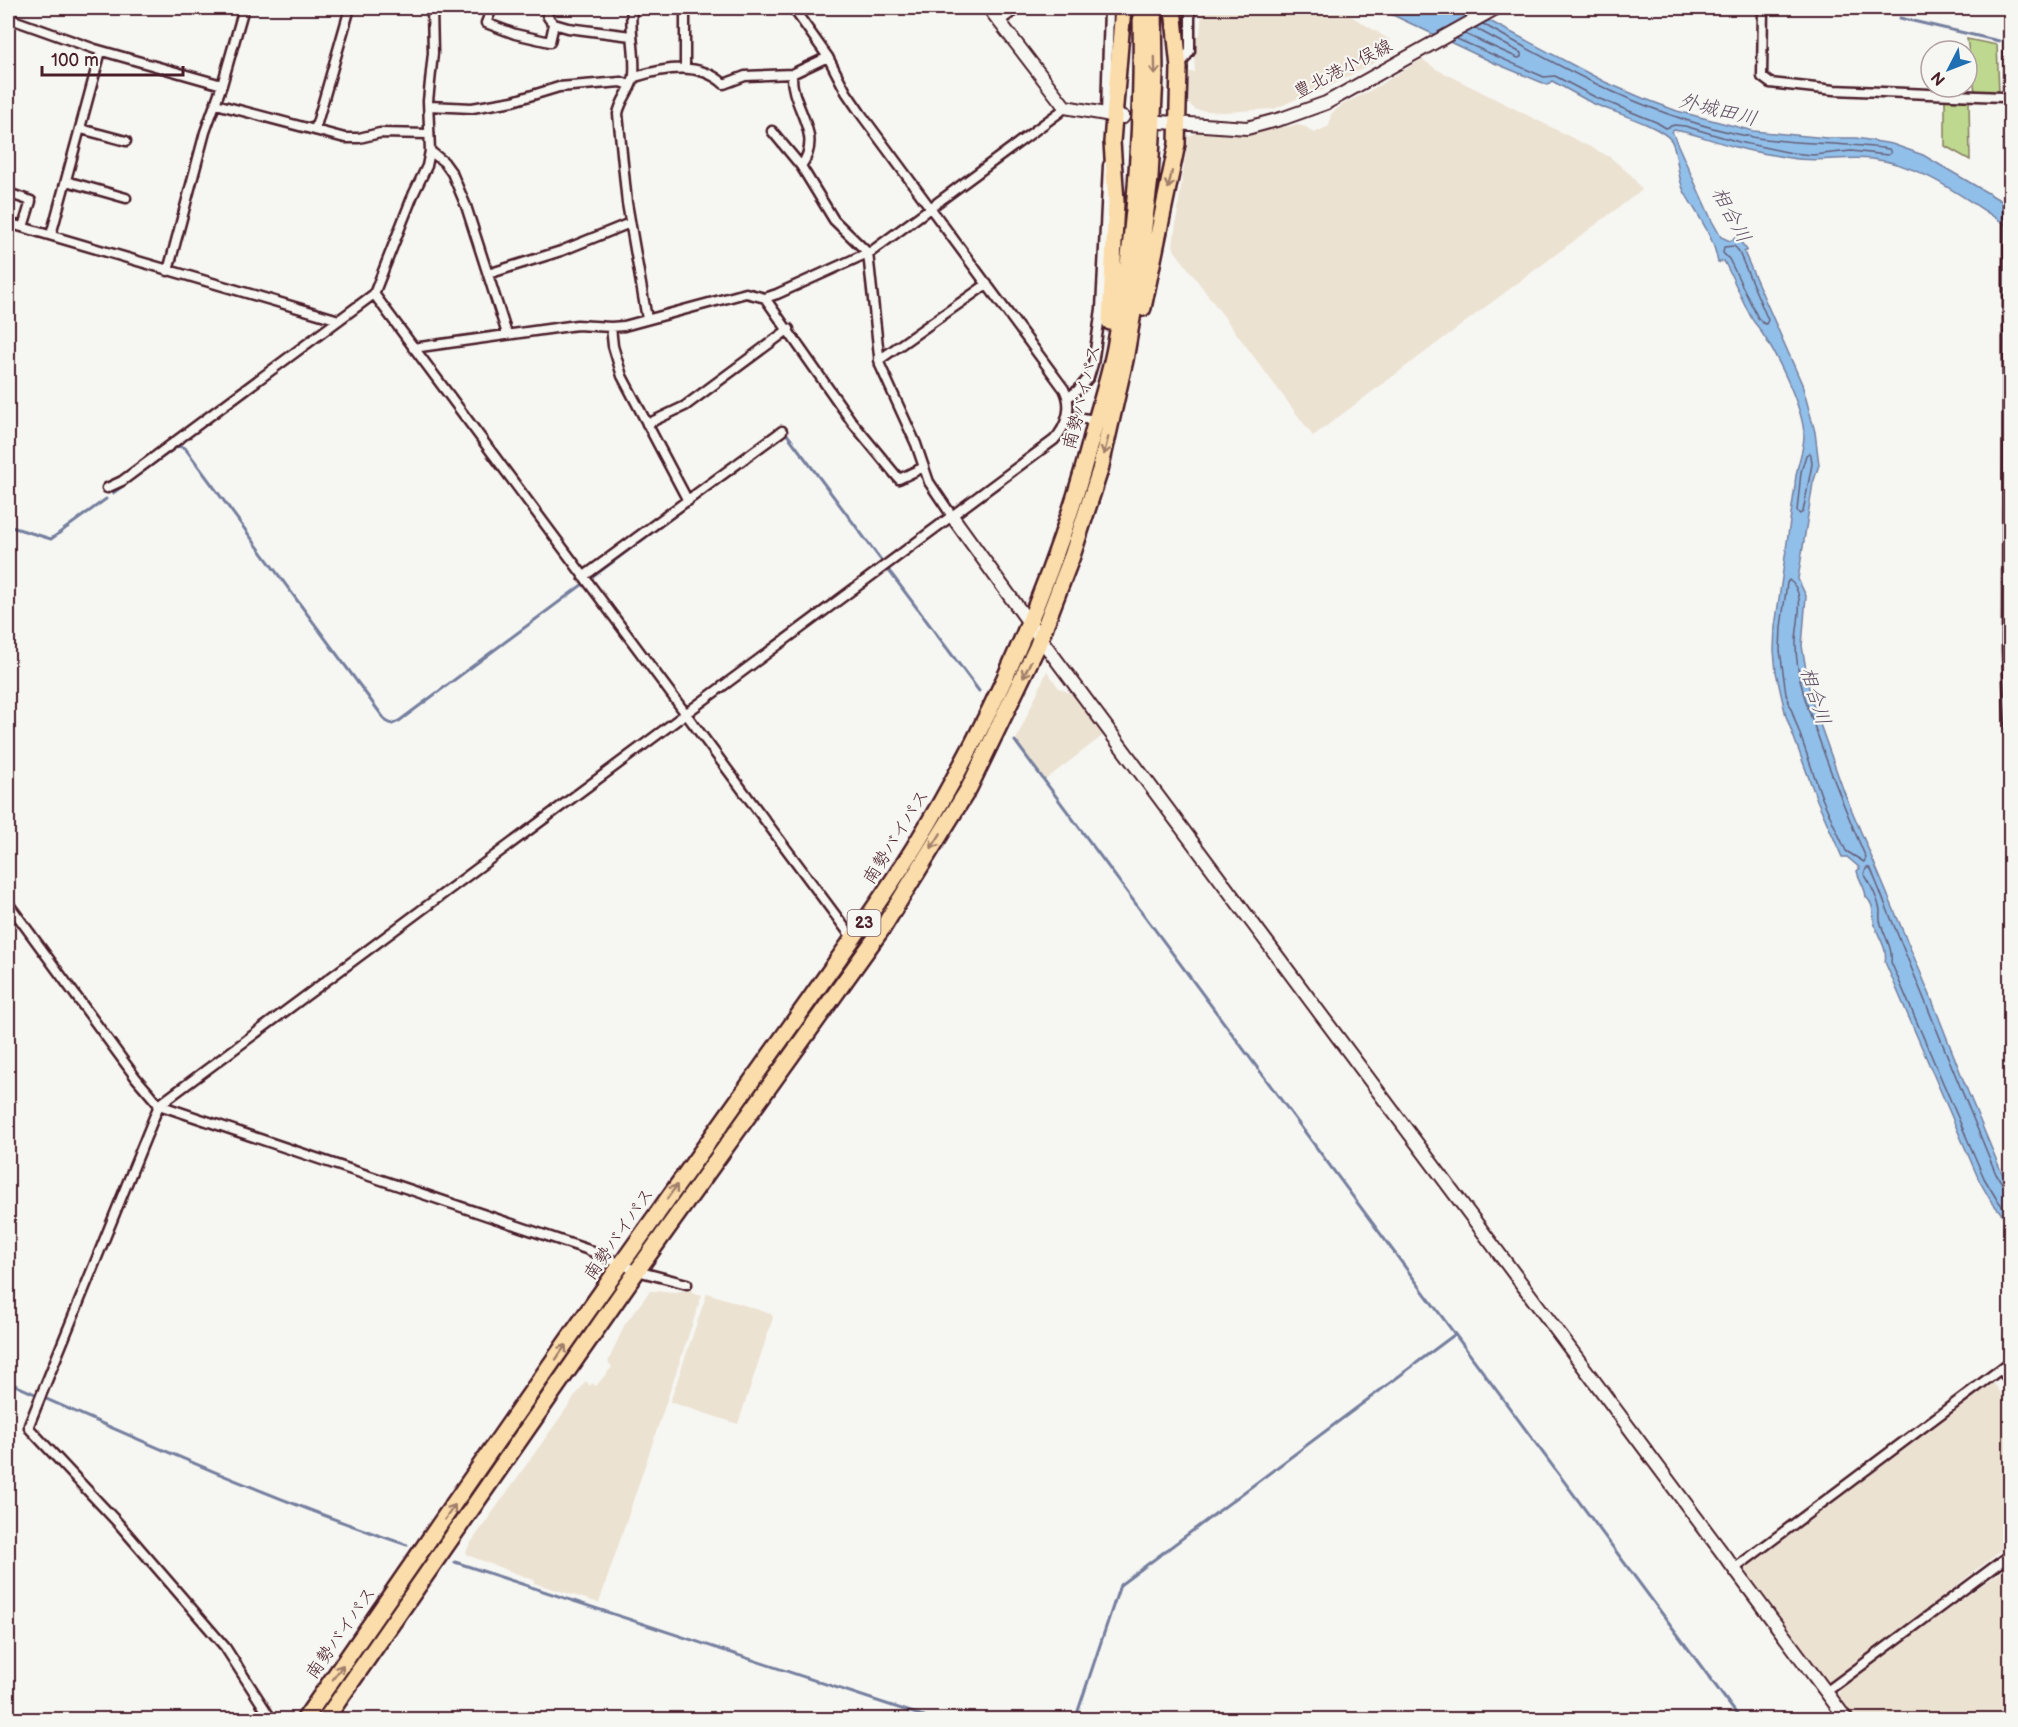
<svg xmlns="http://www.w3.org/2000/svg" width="2018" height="1727" font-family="'Balsamiq Sans','Klee One',sans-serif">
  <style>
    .built { fill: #ece2d2 }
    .green { fill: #bed88f; stroke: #847c5d; stroke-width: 1.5 }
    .water { fill: #90bfea; stroke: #747f9e; stroke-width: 1.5 }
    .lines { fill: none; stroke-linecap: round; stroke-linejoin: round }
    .shore { stroke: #665f77; stroke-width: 1.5 }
    .stream { stroke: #747f9e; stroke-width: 3 }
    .street-casing { stroke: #4a1f2b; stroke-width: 13 }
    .secondary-casing { stroke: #4a1f2b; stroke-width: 16 }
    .highway-casing { stroke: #4a1f2b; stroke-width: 20 }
    .street { stroke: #f6f6f2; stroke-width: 8 }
    .secondary { stroke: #f6f6f2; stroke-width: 12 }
    .highway { stroke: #fbddab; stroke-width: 15 }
    .rail { stroke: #4a1f2b; stroke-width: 3 }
    .oneway { stroke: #a27e6b }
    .labels { text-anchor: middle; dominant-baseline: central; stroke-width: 4.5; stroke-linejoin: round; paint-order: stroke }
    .shield { fill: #f6f6f2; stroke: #7e6067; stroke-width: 1.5 }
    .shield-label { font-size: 16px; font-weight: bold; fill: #4a1f2b }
    .street-label { font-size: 18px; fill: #4a1f2b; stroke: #f6f6f2 }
    .water-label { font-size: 20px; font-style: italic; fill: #5f4f64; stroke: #f6f6f2 }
  </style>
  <rect width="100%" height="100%" fill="#f6f6f2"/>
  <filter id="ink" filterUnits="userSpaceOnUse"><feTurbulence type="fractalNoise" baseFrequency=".0167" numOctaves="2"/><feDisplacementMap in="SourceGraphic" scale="12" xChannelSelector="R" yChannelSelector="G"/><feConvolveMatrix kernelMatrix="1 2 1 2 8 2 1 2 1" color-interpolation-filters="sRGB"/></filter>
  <g filter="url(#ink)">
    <path class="built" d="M1202 8H1338L1390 40 1380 46 1386 56 1323 90 1305 95 1274 109 1223 112 1196 110 1189 104V72H1195L1193 36 1200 35Z
      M1422 59 1436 69 1610 157 1631 175 1642 190 1313 436 1175 251 1173 245 1188 137 1197 132 1236 134 1297 125 1306 127 1314 133 1329 126 1331 114 1342 105 1373 89Z
      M1047 671 1059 688 1074 695 1075 694 1105 734 1045 780 1016 740Z
      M691 1289 692 1292 702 1295 599 1603 534 1583V1580L467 1555 466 1552 470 1544 586 1381 590 1386 592 1383 596 1386 612 1367 608 1362 625 1324 650 1291 676 1292Z
      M707 1293 771 1314 773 1318 738 1424 670 1402Z
      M1993 1382 2010 1405V1544L1833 1682H1825L1743 1570Z
      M2010 1565V1719H1856L1839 1696 1840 1687Z"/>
    <path class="green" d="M1967 39 1997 45 1999 92 1975 91Z
      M1945 100 1969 101 1970 160 1945 146Z"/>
    <path class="water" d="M1378 8H1465L1605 82 1640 97 1677 111 1753 131 1827 138H1856L1892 144 1923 155 2010 206V227C1966 200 1925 165 1872 159 1844 156 1818 163 1790 158 1772 155 1753 152 1736 147 1715 142 1695 133 1674 130L1672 132 1712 221 1721 237 1730 241 1737 237 1747 250 1744 252 1802 384 1815 432 1819 465 1813 483 1798 579 1806 596 1802 646 1811 699 1844 792 1930 995 1968 1092 2001 1171 2010 1185V1224L1991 1201 1979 1180 1885 962C1888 948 1878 937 1875 925 1872 914 1875 905 1866 897 1865 886 1859 881 1857 871L1860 868 1847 857H1842L1817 800 1786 716 1776 672 1774 650 1775 627 1795 486C1795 468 1804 452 1804 436 1804 409 1776 353 1760 330 1758 326 1754 323 1752 319 1742 300 1734 280 1724 261L1718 263C1714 236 1698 216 1685 193 1676 178 1679 152 1671 140 1659 125 1612 112 1592 103 1579 96 1565 88 1552 81L1548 85 1492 62Z"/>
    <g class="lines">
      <path class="shore" d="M1465 34 1518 58 1521 57V53L1475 28
        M1457 39 1544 77 1555 76 1595 97 1656 122 1666 128 1674 125 1685 126 1739 142 1792 153 1813 155 1851 151 1888 155 1891 153 1889 149C1844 142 1797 145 1752 137 1655 119 1568 72 1483 24
        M1734 246 1738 250 1768 320 1766 324 1763 323 1758 318 1729 259 1723 253 1724 247Z
        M1809 453 1811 455 1812 464 1803 512 1800 514 1797 511 1801 472 1806 455Z
        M1789 580C1808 593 1795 626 1796 645 1796 677 1808 709 1819 739 1833 779 1849 819 1866 858L1864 862 1846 851 1840 838 1822 798 1786 694 1780 650 1781 627 1787 583Z
        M2010 1187 2004 1186 1996 1174 1881 894 1871 869 1867 867 1864 874C1870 882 1878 900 1880 910 1880 914 1879 920 1881 924 1885 938 1893 948 1891 962L1984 1178 1996 1198 2010 1216"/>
      <path class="stream" d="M1900 18 1999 41
        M113 493 178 446 185 448 386 721 392 724 399 721 786 433 979 691
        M8 526 51 539 106 499
        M1015 741 1741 1720
        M8 1382C139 1440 271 1499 407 1545
        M455 1562 935 1720
        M1075 1720 1120 1585 1454 1335"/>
      <defs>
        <path id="street" d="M492 8 486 23 515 34 550 42 554 24C549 19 545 15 547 8
          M632 8C629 30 636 52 634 75 634 86 620 100 618 114L627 203 647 319
          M685 8V68
          M1763 8 1762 77 1770 83 1834 90 2002 97
          M8 18 95 49 222 85
          M1000 21 1018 8
          M554 24 568 28 631 36
          M1179 67 1190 51V8
          M792 74C790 107 825 134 801 166
          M635 77C664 68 699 61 724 84L745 76 792 74 828 57
          M216 104 345 138H359L380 133 429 134
          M429 106 472 108 513 101 559 87 621 82 630 85
          M1106 114 1109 8
          M81 129 126 141
          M315 130 350 8
          M772 131 801 166 834 220 868 253 880 365 916 444 929 482 952 516
          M430 151 444 162 452 173 466 206 507 334
          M66 181 126 198
          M8 193 31 201 23 227
          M8 223 339 320
          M51 235 101 51
          M168 271 205 132 222 85 244 8
          M488 274 561 251 630 223
          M374 294 848 932
          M765 298 852 422 899 479 924 467
          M611 327 613 346 622 376 688 501
          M413 348 577 325 611 327 624 326 746 293 765 298 777 294 872 251 1060 112 1065 107
          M879 360 987 284
          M1069 397 1079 389 1089 377 1093 364 1101 309 1108 165
          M1067 416 1096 420
          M647 424 685 406 789 329
          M107 488 122 481 374 294 413 195 427 166 430 151 428 101 433 53 432 8
          M583 577 782 431
          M8 903 136 1078 159 1105 586 1249 637 1271 687 1284
          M2001 1369 2010 1382
          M1734 1569 2010 1362
          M1826 1692 2010 1555
          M272 1720 225 1647 118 1523 29 1428V1425L159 1105 1054 440C1067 426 1073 406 1064 389L861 114 846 92 828 57 793 8"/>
        <path id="secondary" d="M989 8 1065 107 1123 117
          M1161 122 1247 128 1284 118 1326 103 1496 8
          M952 516 1040 638 1847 1720"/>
        <path id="highway" d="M1143 308 1177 144 1179 68 1173 8
          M1110 322 1116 202 1112 142 1123 8
          M304 1720C422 1551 537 1381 657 1214 708 1142 759 1070 810 999 846 948 883 898 915 846 993 719 1060 568 1095 424 1102 399 1110 374 1115 348 1136 236 1143 122 1141 8
          M325 1720 637 1271 882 929 969 788 1037 647 1072 556 1100 470 1125 360 1134 307 1150 178 1155 75 1154 8"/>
      </defs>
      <use href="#street" class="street-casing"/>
      <use href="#secondary" class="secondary-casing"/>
      <use href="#highway" class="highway-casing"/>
      <use href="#street" class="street"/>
      <use href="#secondary" class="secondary"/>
      <use href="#highway" class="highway"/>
      <path class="rail" d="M2004 8 2002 650 2010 870"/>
    </g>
    <defs><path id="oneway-shaft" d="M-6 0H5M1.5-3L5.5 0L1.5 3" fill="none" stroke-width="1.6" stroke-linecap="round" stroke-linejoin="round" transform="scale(1.5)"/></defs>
    <g class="oneway">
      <use href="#oneway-shaft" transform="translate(1155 66) rotate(89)"/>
      <use href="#oneway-shaft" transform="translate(1170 180) rotate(102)"/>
      <use href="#oneway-shaft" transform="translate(1106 446) rotate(105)"/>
      <use href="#oneway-shaft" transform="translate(1027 669) rotate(116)"/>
      <use href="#oneway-shaft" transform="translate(936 841) rotate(122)"/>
      <use href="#oneway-shaft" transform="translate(672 1192) rotate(-55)"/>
      <use href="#oneway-shaft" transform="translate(561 1352) rotate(-56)"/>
      <use href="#oneway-shaft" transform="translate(450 1512) rotate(-55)"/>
      <use href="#oneway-shaft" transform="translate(338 1672) rotate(-55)"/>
    </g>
  </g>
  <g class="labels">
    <rect class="shield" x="847.5" y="910" width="33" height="26" rx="4.5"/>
    <g class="shield-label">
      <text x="864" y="923">23</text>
    </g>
    <g class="street-label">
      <text transform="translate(1343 69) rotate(-27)">豊北港小俣線</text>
      <text transform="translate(1082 397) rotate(-76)">南勢バイパス</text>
      <text transform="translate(896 837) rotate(-58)">南勢バイパス</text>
      <text transform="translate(619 1234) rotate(-55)">南勢バイパス</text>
      <text transform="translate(341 1633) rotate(-55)">南勢バイパス</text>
    </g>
    <g class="water-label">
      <text transform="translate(1718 110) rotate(14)">外城田川</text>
      <text transform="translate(1731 215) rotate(62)">相合川</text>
      <text transform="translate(1815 696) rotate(73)">相合川</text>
    </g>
  </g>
  <rect width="2018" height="1727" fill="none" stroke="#f6f6f2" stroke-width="30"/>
  <rect x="15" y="15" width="1988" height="1697" fill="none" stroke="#4a1f2b" stroke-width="2" filter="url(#ink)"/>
  <g transform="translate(1949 69) rotate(228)"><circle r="28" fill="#f6f6f2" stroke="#b1a0a2" stroke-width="1.5"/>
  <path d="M0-4.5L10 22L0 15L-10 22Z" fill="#1f6fb2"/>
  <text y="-9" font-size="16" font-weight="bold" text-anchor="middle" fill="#4a1f2b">N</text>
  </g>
  <path d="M42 66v9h141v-9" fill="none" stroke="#4a1f2b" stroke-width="3"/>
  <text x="51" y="66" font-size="18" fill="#4a1f2b" stroke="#f6f6f2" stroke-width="4.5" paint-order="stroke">100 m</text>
</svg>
